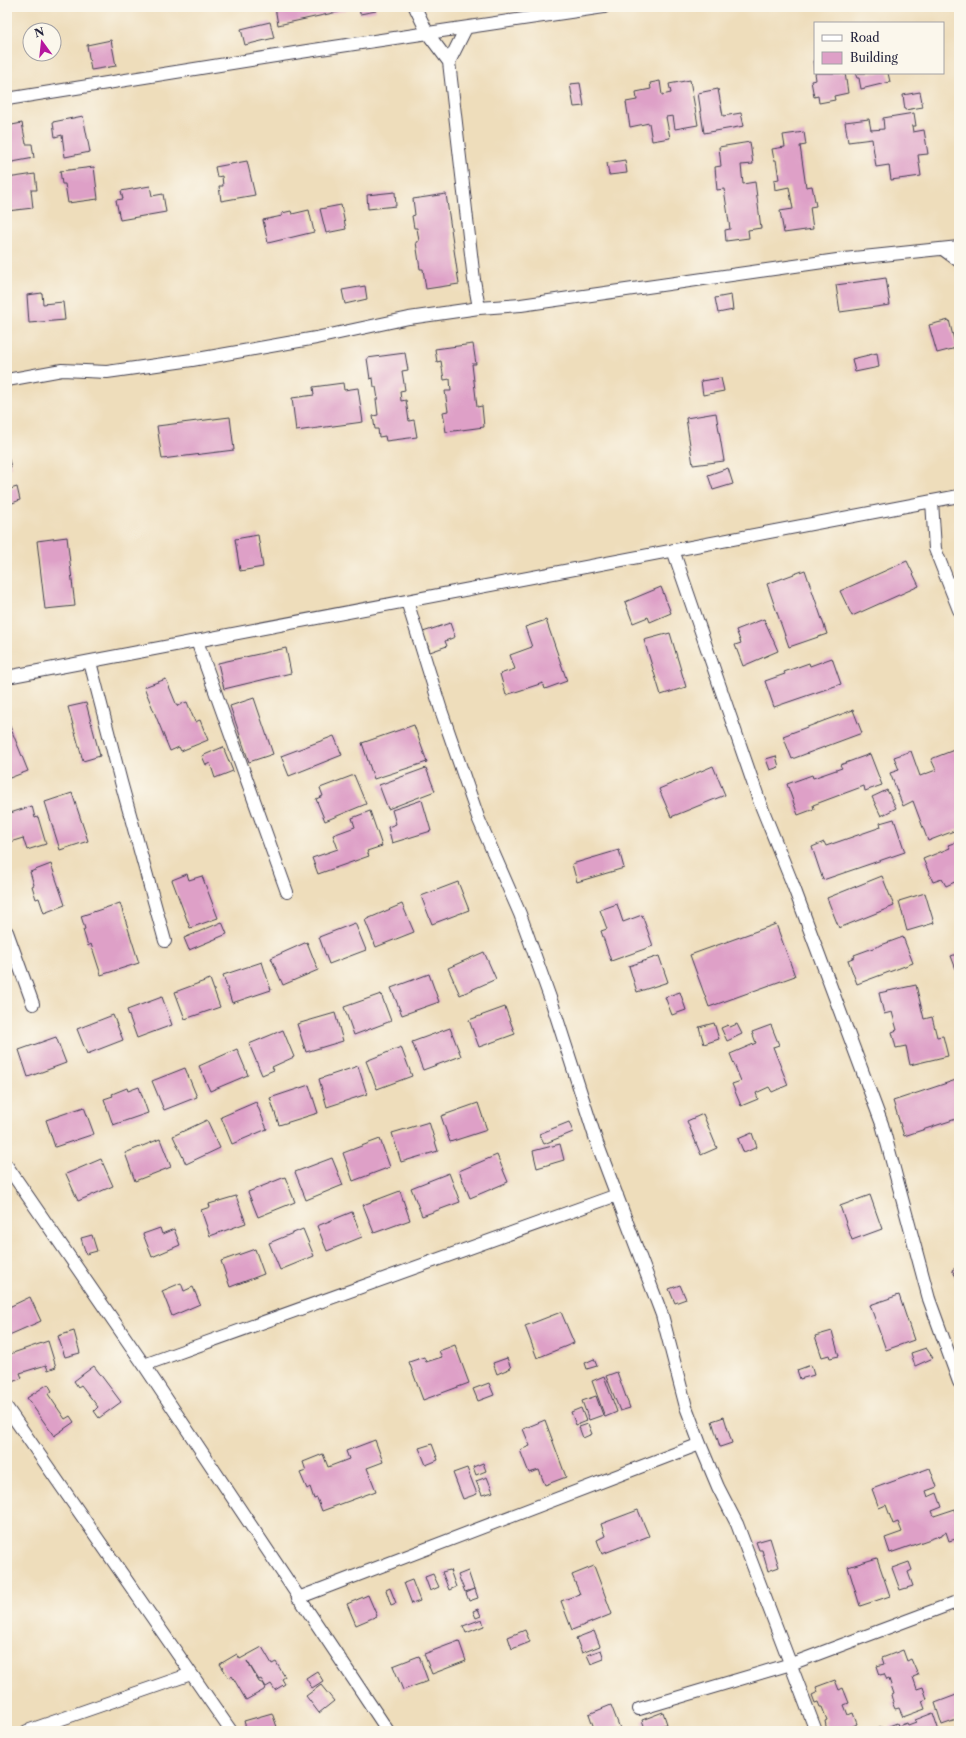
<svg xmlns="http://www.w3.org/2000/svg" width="966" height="1738" font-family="'Libre Caslon Text',serif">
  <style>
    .building { fill: #dea0c7 }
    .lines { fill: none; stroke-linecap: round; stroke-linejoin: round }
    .minor-casing { stroke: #413e4e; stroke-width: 14 }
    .minor { stroke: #fff; stroke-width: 12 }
  </style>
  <rect width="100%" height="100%" fill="#fbf7ec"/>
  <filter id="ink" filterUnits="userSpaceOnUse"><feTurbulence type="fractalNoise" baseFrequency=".025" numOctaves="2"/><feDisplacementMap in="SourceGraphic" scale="8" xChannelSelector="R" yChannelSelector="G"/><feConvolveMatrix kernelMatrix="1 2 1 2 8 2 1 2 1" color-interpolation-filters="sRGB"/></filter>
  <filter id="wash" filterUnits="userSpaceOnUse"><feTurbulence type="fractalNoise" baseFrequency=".012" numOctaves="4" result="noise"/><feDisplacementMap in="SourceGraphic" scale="16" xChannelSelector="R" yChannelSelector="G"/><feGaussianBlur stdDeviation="0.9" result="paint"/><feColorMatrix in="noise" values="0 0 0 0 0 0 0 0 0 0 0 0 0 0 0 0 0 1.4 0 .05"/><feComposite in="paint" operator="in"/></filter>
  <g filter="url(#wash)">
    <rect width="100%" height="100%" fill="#edb"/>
    <g id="blocks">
      <path class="building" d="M275 7H355L356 8 278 25Z
        M359 7H375L376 11 360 14Z
        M270 22 274 38 245 45 241 29Z
        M111 40 116 66 91 70 87 45Z
        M815 60V70H814L813 61Z
        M815 73H845L848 93 834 96 835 100 819 103 818 96 814 97 811 81 816 80Z
        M855 73H888L890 82 861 89 859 78H857Z
        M690 80 698 125 675 129 673 116 666 117 670 138 652 141 649 123 630 127 626 102 637 100 636 92 651 89 650 83 660 81 662 95 671 93 669 84Z
        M580 83 584 106 574 107 570 84Z
        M718 89 723 116 741 113 744 126 704 133 698 93Z
        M920 92 923 107 905 110 903 95Z
        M914 113 916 126H912L913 132 924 130 928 154 918 155 921 176 891 180 889 165 876 167 872 139 848 142 845 122 869 119 871 130 884 129 883 118Z
        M83 116 90 152 65 157 62 135 55 137 53 122Z
        M22 123 26 144H32L34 158 7 163V126Z
        M804 132 806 145 800 146 806 187 812 186 816 206 810 207 813 229 784 233 780 211 793 209 789 187 775 190 774 180 779 179 776 160H774L772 149 785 147 783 135Z
        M750 142 753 164 741 165 743 184 755 182 761 228 748 230 749 238 726 241 725 230 730 229 724 189 717 190 715 167 721 166 719 147Z
        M625 160 627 173 609 175 607 163Z
        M247 161 255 195 221 201 219 186H223L222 176 217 177 215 167Z
        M94 167 98 199 68 203 65 184H62L60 171Z
        M35 174 37 190H31L33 208 7 211V178Z
        M150 186 152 196 163 194 166 212 120 220 116 200 123 199 121 191Z
        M395 192 396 206 368 209 367 195Z
        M446 194 459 284 426 289 423 269H420L416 242 419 241 417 228H414L412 216 415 215 413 199Z
        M341 205 346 229 326 233 320 209Z
        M309 210 314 232 268 243 263 220 282 216V213L291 211 292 214Z
        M886 278 890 305 840 312 836 285Z
        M365 286 367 299 345 304 342 290Z
        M42 293 43 304 63 302 65 320 29 323 27 295Z
        M731 295 733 310 718 313 715 298Z
        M949 320 956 348 937 353 929 325Z
        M473 344 476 364H472L477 407 482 406 484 427 446 432 443 412 448 411 445 391H451L450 379 444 380 441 361 437 362 435 349Z
        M405 353 408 370 402 371 405 390 400 391 401 401 406 400 409 421 414 420 417 437 386 441 385 436 379 437 378 429H375L373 416 378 415 376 399H378L376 387H374L373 378 370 379 367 358Z
        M877 353 879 367 855 372 852 359Z
        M721 378 724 391 703 395 701 381Z
        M343 383 344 390 358 388 363 422 296 431 292 398 314 395 313 387Z
        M716 413 724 461 693 465 686 418Z
        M230 417 234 450 162 459 157 426Z
        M7 453 11 467 7 468Z
        M728 468 733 484 713 490 708 475Z
        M17 487 20 500 10 504 7 490Z
        M258 535 263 567 240 571 235 539Z
        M67 537 75 606 45 609 37 541Z
        M907 561 919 586 852 616 840 591Z
        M805 570 827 634 789 647 767 584Z
        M661 587 671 613 650 622 648 617 633 623 625 602Z
        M764 619 778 651 743 666 735 645 741 643 736 630Z
        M546 620 567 681 545 689 543 683 506 695 500 674 515 669 510 655 532 647 525 627Z
        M450 623 455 637 445 641 447 646 430 652 423 632Z
        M670 633 686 687 661 695 644 640Z
        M286 648 291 673 224 689 218 663Z
        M832 658 841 684 774 707 765 681 785 674 784 672 809 663 810 666Z
        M166 679 177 706 187 702 195 722 200 720 208 740 181 751 179 747 170 751 144 687Z
        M254 698 273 754 249 762 230 706Z
        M86 703 100 756 83 761 68 707Z
        M853 710 862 733 792 759 783 736Z
        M9 724 28 771 7 779V725Z
        M414 725 427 762 374 779 362 743Z
        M334 736 342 755 289 776 281 756Z
        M223 747 233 771 215 778 210 763 206 765 202 756Z
        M954 750 959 763V829L928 841 913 801 903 806 890 773 899 770 894 757 911 751 920 776 936 770 931 759Z
        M870 754 882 785 865 791 864 786 813 805 814 809 798 815 787 784 812 775 813 778 842 768 840 765Z
        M776 756 779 767 770 770 766 759Z
        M713 766 725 795 671 817 659 789Z
        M426 768 435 791 388 809 379 785Z
        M354 775 366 804 325 821 316 799 323 796 320 788Z
        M887 790 896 808 881 816 872 797Z
        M72 793 88 841 60 850 45 802Z
        M422 800 431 831 392 843 388 827 396 824 392 810Z
        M32 806 35 818 38 817 46 844 27 850 23 838 7 843V814Z
        M370 811 382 846 367 851 369 856 318 874 312 858 338 849 333 835 355 827 352 818Z
        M894 819 905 852 823 880 812 847 824 842 826 846 881 827 880 823Z
        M959 841V880L946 886 942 879 933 882 923 859 950 848 948 845Z
        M619 850 624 868 577 882 572 864Z
        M51 864 65 905 44 913 39 898 36 899 32 886 34 885 30 872Z
        M187 874 189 880 202 876 218 918 190 928 172 880Z
        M882 876 894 906 839 928 827 898Z
        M458 882 469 910 432 924 421 896Z
        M925 893 934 923 907 931 899 901Z
        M120 903 139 963 101 975 91 944 88 946 83 930 85 929 81 916Z
        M402 904 414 932 376 947 365 920Z
        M617 904 623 922 642 915 653 946 611 961 601 931 607 929 600 910Z
        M222 922 227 934 189 950 184 938Z
        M355 923 366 950 329 964 319 937Z
        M776 924 795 976 709 1007 690 955Z
        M903 937 913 963 857 984 848 960 855 957 854 955Z
        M307 942 318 970 283 985 271 958Z
        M484 952 496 979 460 995 448 968Z
        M959 953V977L951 956Z
        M659 956 668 982 637 992 629 966Z
        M262 962 271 990 232 1003 223 975Z
        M429 974 439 1002 402 1015 391 988Z
        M210 979 220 1007 185 1019 175 992Z
        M916 985 924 1019 932 1017 937 1037 943 1036 948 1056 910 1065 906 1046 896 1048 892 1032 897 1030 892 1012 884 1014 879 993Z
        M680 992 686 1010 672 1015 665 997Z
        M381 994 391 1021 354 1035 344 1007Z
        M162 997 172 1025 137 1038 127 1010Z
        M505 1007 515 1034 479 1047 469 1020Z
        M335 1013 343 1041 306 1052 297 1024Z
        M113 1015 123 1040 87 1054 77 1029Z
        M714 1023 719 1039 704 1044 699 1027Z
        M737 1024 742 1034 727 1041 721 1028 728 1025 730 1027Z
        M771 1025 779 1045 773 1047 788 1085 772 1092 769 1087 756 1093 758 1099 741 1106 732 1084 741 1081 730 1054 756 1043 752 1032Z
        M450 1028 461 1056 423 1070 412 1042Z
        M283 1030 294 1057 272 1067 274 1070 262 1075 249 1044Z
        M56 1037 66 1063 28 1077 19 1050Z
        M401 1047 412 1076 377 1089 366 1061Z
        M237 1049 248 1075 210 1091 199 1066Z
        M358 1066 367 1094 327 1107 319 1079Z
        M185 1068 197 1097 164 1110 152 1081Z
        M959 1079V1118L904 1136 893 1101Z
        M309 1085 318 1113 279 1125 270 1098Z
        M139 1087 148 1113 113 1125 104 1099 113 1096 112 1094 127 1088 128 1091Z
        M256 1102 267 1129 232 1144 221 1117Z
        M478 1103 487 1130 450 1142 441 1116Z
        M84 1107 94 1134 55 1147 46 1120Z
        M703 1114 717 1148 701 1155 687 1121Z
        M207 1120 220 1148 186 1164 173 1136Z
        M429 1122 438 1151 401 1162 392 1133Z
        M569 1122 573 1132 544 1144 539 1134Z
        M752 1133 757 1147 744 1153 738 1139Z
        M160 1139 171 1167 135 1181 125 1153Z
        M380 1139 390 1167 353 1181 343 1153Z
        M560 1144 564 1160 537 1168 533 1151Z
        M497 1155 508 1182 470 1198 459 1171Z
        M332 1158 343 1185 306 1200 295 1172Z
        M101 1159 113 1186 78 1201 66 1174Z
        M449 1173 460 1202 422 1216 411 1188Z
        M285 1177 295 1202 258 1217 248 1192Z
        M400 1191 410 1220 374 1233 363 1205Z
        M870 1195 882 1229 852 1240 840 1206Z
        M236 1196 246 1223 210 1236 201 1210 210 1207 209 1204Z
        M352 1212 362 1237 327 1251 317 1226Z
        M160 1228 162 1234 174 1229 180 1245 152 1257 143 1234Z
        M303 1229 314 1256 280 1270 269 1243Z
        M92 1235 97 1251 86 1254 81 1238Z
        M255 1249 264 1274 230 1287 221 1261Z
        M959 1266V1282L952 1270Z
        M181 1283 184 1291 193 1287 200 1304 172 1316 162 1291Z
        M680 1285 686 1299 675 1303 669 1289Z
        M899 1295 914 1340 886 1350 870 1305Z
        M30 1297 41 1321 7 1336V1308Z
        M561 1312 574 1343 537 1358 525 1326Z
        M74 1331 80 1353 65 1357 58 1336Z
        M832 1331 839 1356 830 1358 829 1355 822 1357 815 1336Z
        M48 1341 56 1367 48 1370 46 1365 20 1373 22 1378 12 1382 7 1367V1355Z
        M455 1345 469 1383 423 1400 409 1362 424 1357 426 1362 442 1357 439 1351Z
        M926 1348 933 1358 915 1366 911 1353Z
        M507 1358 511 1368 497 1374 493 1363Z
        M594 1359 597 1366 587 1369 585 1363Z
        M811 1365 814 1375 800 1379 797 1370Z
        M94 1366 121 1402 99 1418 94 1411 98 1407 81 1385 78 1387 74 1381Z
        M617 1372 630 1408 620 1411 606 1376Z
        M604 1376 617 1412 605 1417 592 1381Z
        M489 1383 494 1395 478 1401 473 1389Z
        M48 1384 52 1391 48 1394 65 1419 70 1416 74 1422 54 1436 27 1398Z
        M596 1396 603 1415 589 1420 582 1401Z
        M581 1408 586 1421 576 1425 571 1412Z
        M724 1417 732 1443 720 1447 712 1421Z
        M545 1420 566 1477 545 1485 539 1470 529 1473 520 1450 530 1446 523 1429Z
        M588 1424 592 1434 583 1438 579 1427Z
        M375 1440 383 1462 367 1468 376 1491 322 1511 317 1498 314 1499 310 1487 307 1489 300 1473 306 1471 303 1462 323 1454 328 1467 349 1459 346 1451Z
        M432 1444 438 1460 426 1465 419 1448Z
        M483 1463 486 1471 476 1475 473 1467Z
        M467 1468 477 1494 463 1499 453 1473Z
        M930 1468 937 1487 926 1491 928 1497 937 1493 942 1507 932 1511 934 1516 955 1509 959 1521V1538L949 1541 946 1532 942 1534V1535L890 1553 885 1538 902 1532 898 1522 893 1524 886 1505 879 1508 872 1489Z
        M487 1477 493 1492 482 1495 476 1481Z
        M638 1510 649 1536 602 1554 597 1540 605 1536 601 1524Z
        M770 1538 779 1567 768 1571 762 1550H759L756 1542Z
        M877 1558 890 1596 860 1606 848 1567Z
        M909 1562 912 1570 908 1572 913 1586 900 1590 892 1568Z
        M594 1566 612 1614 572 1630 561 1601 580 1594 572 1575Z
        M450 1570 456 1587 449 1590 442 1572Z
        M468 1571 474 1589 465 1592 458 1575Z
        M433 1574 439 1587 430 1591 425 1577Z
        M412 1580 420 1601 412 1604 404 1583Z
        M390 1588 396 1603 391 1605 386 1590Z
        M475 1589 478 1598 469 1601 466 1593Z
        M368 1595 377 1616 356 1625 347 1604Z
        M478 1609 481 1616 476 1618 473 1611Z
        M482 1619 484 1626 466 1633 463 1626Z
        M525 1630 530 1642 512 1649 508 1637Z
        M594 1631 600 1646 582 1653 576 1638Z
        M459 1641 466 1661 432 1674 424 1654Z
        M262 1647 272 1664 276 1662 285 1677 282 1679 285 1684 275 1690 271 1684 266 1687 261 1679 259 1680 247 1661 259 1682 264 1684 265 1687 264 1690 246 1700 232 1676 229 1678 220 1664 237 1654 240 1659Z
        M601 1650 604 1659 591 1664 587 1655Z
        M903 1650 907 1661 911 1659 918 1675 913 1677 917 1689 923 1687 927 1699 922 1701 925 1709 903 1717 899 1708 895 1709 892 1702H894L892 1695 894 1694 889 1679 887 1680 884 1674 880 1675 877 1666 884 1664 882 1658Z
        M419 1656 428 1681 403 1690 393 1666Z
        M317 1671 323 1681 312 1688 306 1678Z
        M835 1680 839 1690 843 1688 849 1703 844 1705 848 1715 853 1713 857 1724 853 1726 854 1731H827L825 1721 827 1720 822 1707H820L818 1702 815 1703 812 1695 818 1692 816 1687Z
        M321 1685 334 1701 319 1713 306 1696Z
        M959 1694V1719L942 1725 935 1703Z
        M611 1705 621 1731H595L589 1714Z
        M663 1712 667 1724 646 1731 642 1720Z
        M272 1713 277 1727 264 1731H247L244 1721Z
        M933 1713 939 1731H891L889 1726 897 1723 898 1726 907 1723 908 1725 916 1722 915 1720Z
        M882 1727 884 1731H872Z"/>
    </g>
  </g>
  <g filter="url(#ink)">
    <use href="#blocks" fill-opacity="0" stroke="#413e4e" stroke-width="1"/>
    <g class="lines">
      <defs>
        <path id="minor" d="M415 7 428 34 449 62 474 280 479 308
          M449 62 466 28
          M7 99 307 51 604 7
          M944 250 959 261
          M7 380 62 370 107 372 192 360 316 338 409 318 479 308 521 305 844 259 959 247
          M932 501 935 549 959 610
          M673 550 760 803 793 885 882 1124 929 1299 959 1382
          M407 601 441 710 479 820 520 914 553 1006 597 1143 662 1315 686 1407 700 1444 718 1487 737 1524 816 1731
          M197 641 287 892
          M90 662 121 782 165 941
          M7 677 959 496
          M7 932 33 1004
          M7 1166 144 1365 388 1731
          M144 1365 617 1195
          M7 1408 231 1731
          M298 1598 700 1444
          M639 1709 791 1664 959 1601
          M27 1731 191 1674"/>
      </defs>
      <use href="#minor" class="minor-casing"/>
      <use href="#minor" class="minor"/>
    </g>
  </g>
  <rect width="966" height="1738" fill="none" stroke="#fbf7ec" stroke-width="24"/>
  <rect x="814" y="22" width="130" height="52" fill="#fbf7ec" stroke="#a4a2a5"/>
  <rect x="822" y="35" width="20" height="6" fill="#ffffff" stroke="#a4a2a5"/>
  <text x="850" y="42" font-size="12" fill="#22223b">Road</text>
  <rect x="822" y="52" width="20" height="12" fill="#dea0c7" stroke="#a4a2a5"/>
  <text x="850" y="62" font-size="12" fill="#22223b">Building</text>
  <g transform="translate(42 42) rotate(345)"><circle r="19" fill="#fbf7ec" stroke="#a4a2a5"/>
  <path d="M0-3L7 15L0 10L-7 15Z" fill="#b5179e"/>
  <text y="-6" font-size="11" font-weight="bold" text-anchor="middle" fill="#22223b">N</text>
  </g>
</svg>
